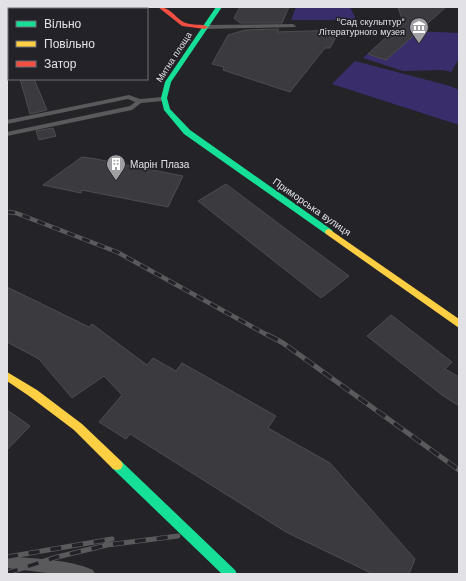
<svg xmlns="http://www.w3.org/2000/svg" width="466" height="581" font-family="'Work Sans',sans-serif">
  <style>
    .green { fill: #3a2d6b }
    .building { fill: #3b3a3e; stroke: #4d4d50 }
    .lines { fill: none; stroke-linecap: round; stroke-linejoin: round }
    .lane { fill: #5a5a5c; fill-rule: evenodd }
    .fast { fill: #16e098; fill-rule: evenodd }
    .slow { fill: #ffcf43; fill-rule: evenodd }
    .jam { fill: #f24e42; fill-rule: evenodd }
    .rail-far1-casing { stroke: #5a595c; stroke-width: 4.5 }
    .rail-casing { stroke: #5a595c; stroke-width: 5 }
    .rail-far1 { stroke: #232229; stroke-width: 3; stroke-dasharray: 8; stroke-linecap: butt }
    .rail { stroke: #232229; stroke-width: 3.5; stroke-dasharray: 11; stroke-linecap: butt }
    .labels { text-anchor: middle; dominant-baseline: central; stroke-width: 3.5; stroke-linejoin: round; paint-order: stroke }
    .far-poi-label { font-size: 9px; fill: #e2e2e6; stroke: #232229; text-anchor: end }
    .far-street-label { font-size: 9px; fill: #e2e2e6; stroke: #232229 }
    .poi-label { font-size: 10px; fill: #e2e2e6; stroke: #232229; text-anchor: start }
    .street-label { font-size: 10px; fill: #e2e2e6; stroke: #232229 }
  </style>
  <rect width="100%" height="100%" fill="#242328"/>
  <path class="green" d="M296 7H350L356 20H291Z
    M394 30 459 33V59L451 72 443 70 403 71 363 58Z
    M355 61 450 86 459 90V125L332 84Z"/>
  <path class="building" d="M240 7H289L282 23H240L234 18Z
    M398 7H446L386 60 368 54 403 22Z
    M279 29 277 32 340 30 330 48H325L290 92 223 70 224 67 212 64 228 35 245 30Z
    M20 79H34L47 110 30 114Z
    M53 128 56 136 39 140 36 131Z
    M82 157 96 159 183 176 168 207 82 190 81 193 43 185Z
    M226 184 287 230 349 276 321 298 198 201Z
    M7 287 89 327 92 324 147 365 153 358 176 371 182 363 276 416 268 428 330 463 415 559 409 574H373L286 532 130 434 126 439 99 422 122 395 104 376 72 398 39 359 7 342Z
    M391 315 452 362 445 369 459 377V406L442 395 367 336Z
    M7 410 30 426 7 450Z"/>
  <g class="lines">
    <path class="lane" d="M293 24 296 26 295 27 205 29 202 27 205 25Z
      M129 95 140 99 163 97 166 99 163 101 141 103 132 110 7 136V132L130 106 135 102 128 99 7 124V120Z
      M7 556C34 559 69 559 93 570L95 574H55L7 568Z"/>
    <path class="fast" d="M216 7H222L171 82 167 98 170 109 190 130 332 230 333 232 332 234H326L184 134 164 110 161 98 165 82Z
      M117 460 121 461 235 570 237 574H222L113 469 111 465 113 461Z"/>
    <path class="slow" d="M329 229 459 319V328L326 234 325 232 326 230Z
      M7 372 37 390 82 424 121 461 123 465 121 469 117 470 113 469 74 430 29 396 7 381Z"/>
    <path class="jam" d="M158 7C172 7 175 19 186 23 193 26 202 23 208 27L205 29 182 26Z"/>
    <defs>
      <path id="rail-far1" d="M7 212 16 213 117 252 269 336"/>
      <path id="rail" d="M268 335 283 343 459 470
        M7 557 112 539
        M7 573 57 557 107 545 178 536"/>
    </defs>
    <use href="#rail-far1" class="rail-far1-casing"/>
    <use href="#rail" class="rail-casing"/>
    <use href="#rail-far1" class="rail-far1"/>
    <use href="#rail" class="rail"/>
  </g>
  <defs>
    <symbol id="museum-pin" viewBox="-11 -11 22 30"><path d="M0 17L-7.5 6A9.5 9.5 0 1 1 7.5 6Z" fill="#a09fa4" stroke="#232229"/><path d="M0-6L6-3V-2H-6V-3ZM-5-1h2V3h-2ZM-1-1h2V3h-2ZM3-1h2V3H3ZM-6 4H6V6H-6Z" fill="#fff"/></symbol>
    <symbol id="building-pin" viewBox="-11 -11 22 30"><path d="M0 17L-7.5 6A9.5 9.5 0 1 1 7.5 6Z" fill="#a09fa4" stroke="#232229"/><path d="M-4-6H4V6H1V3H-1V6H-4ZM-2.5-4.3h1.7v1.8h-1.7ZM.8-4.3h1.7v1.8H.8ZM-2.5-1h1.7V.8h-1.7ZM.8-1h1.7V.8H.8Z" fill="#fff"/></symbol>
  </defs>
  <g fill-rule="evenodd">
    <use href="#museum-pin" x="408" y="16" width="22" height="30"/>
    <use href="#building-pin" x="105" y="153" width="22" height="30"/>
  </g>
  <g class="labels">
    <g class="far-poi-label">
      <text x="405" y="22">"Сад скульптур"<tspan x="405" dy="10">Літературного музея</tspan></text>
    </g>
    <g class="far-street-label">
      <text transform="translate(174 57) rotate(-57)">Митна площа</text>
    </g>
    <g class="poi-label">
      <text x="130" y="164">Марін Плаза</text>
    </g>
    <g class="street-label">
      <text transform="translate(312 207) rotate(35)">Приморська вулиця</text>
    </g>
  </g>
  <rect width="466" height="581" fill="none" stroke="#e2e2e6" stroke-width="16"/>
  <rect x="8" y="8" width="140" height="72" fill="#232229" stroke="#6f6f75"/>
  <rect x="16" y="21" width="20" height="6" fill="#16e098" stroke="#6f6f75"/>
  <text x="44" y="28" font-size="12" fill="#e2e2e6">Вільно</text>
  <rect x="16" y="41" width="20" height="6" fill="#ffcf43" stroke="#6f6f75"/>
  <text x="44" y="48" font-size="12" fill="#e2e2e6">Повільно</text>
  <rect x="16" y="61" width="20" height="6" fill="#f24e42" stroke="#6f6f75"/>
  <text x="44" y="68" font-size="12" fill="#e2e2e6">Затор</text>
</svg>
